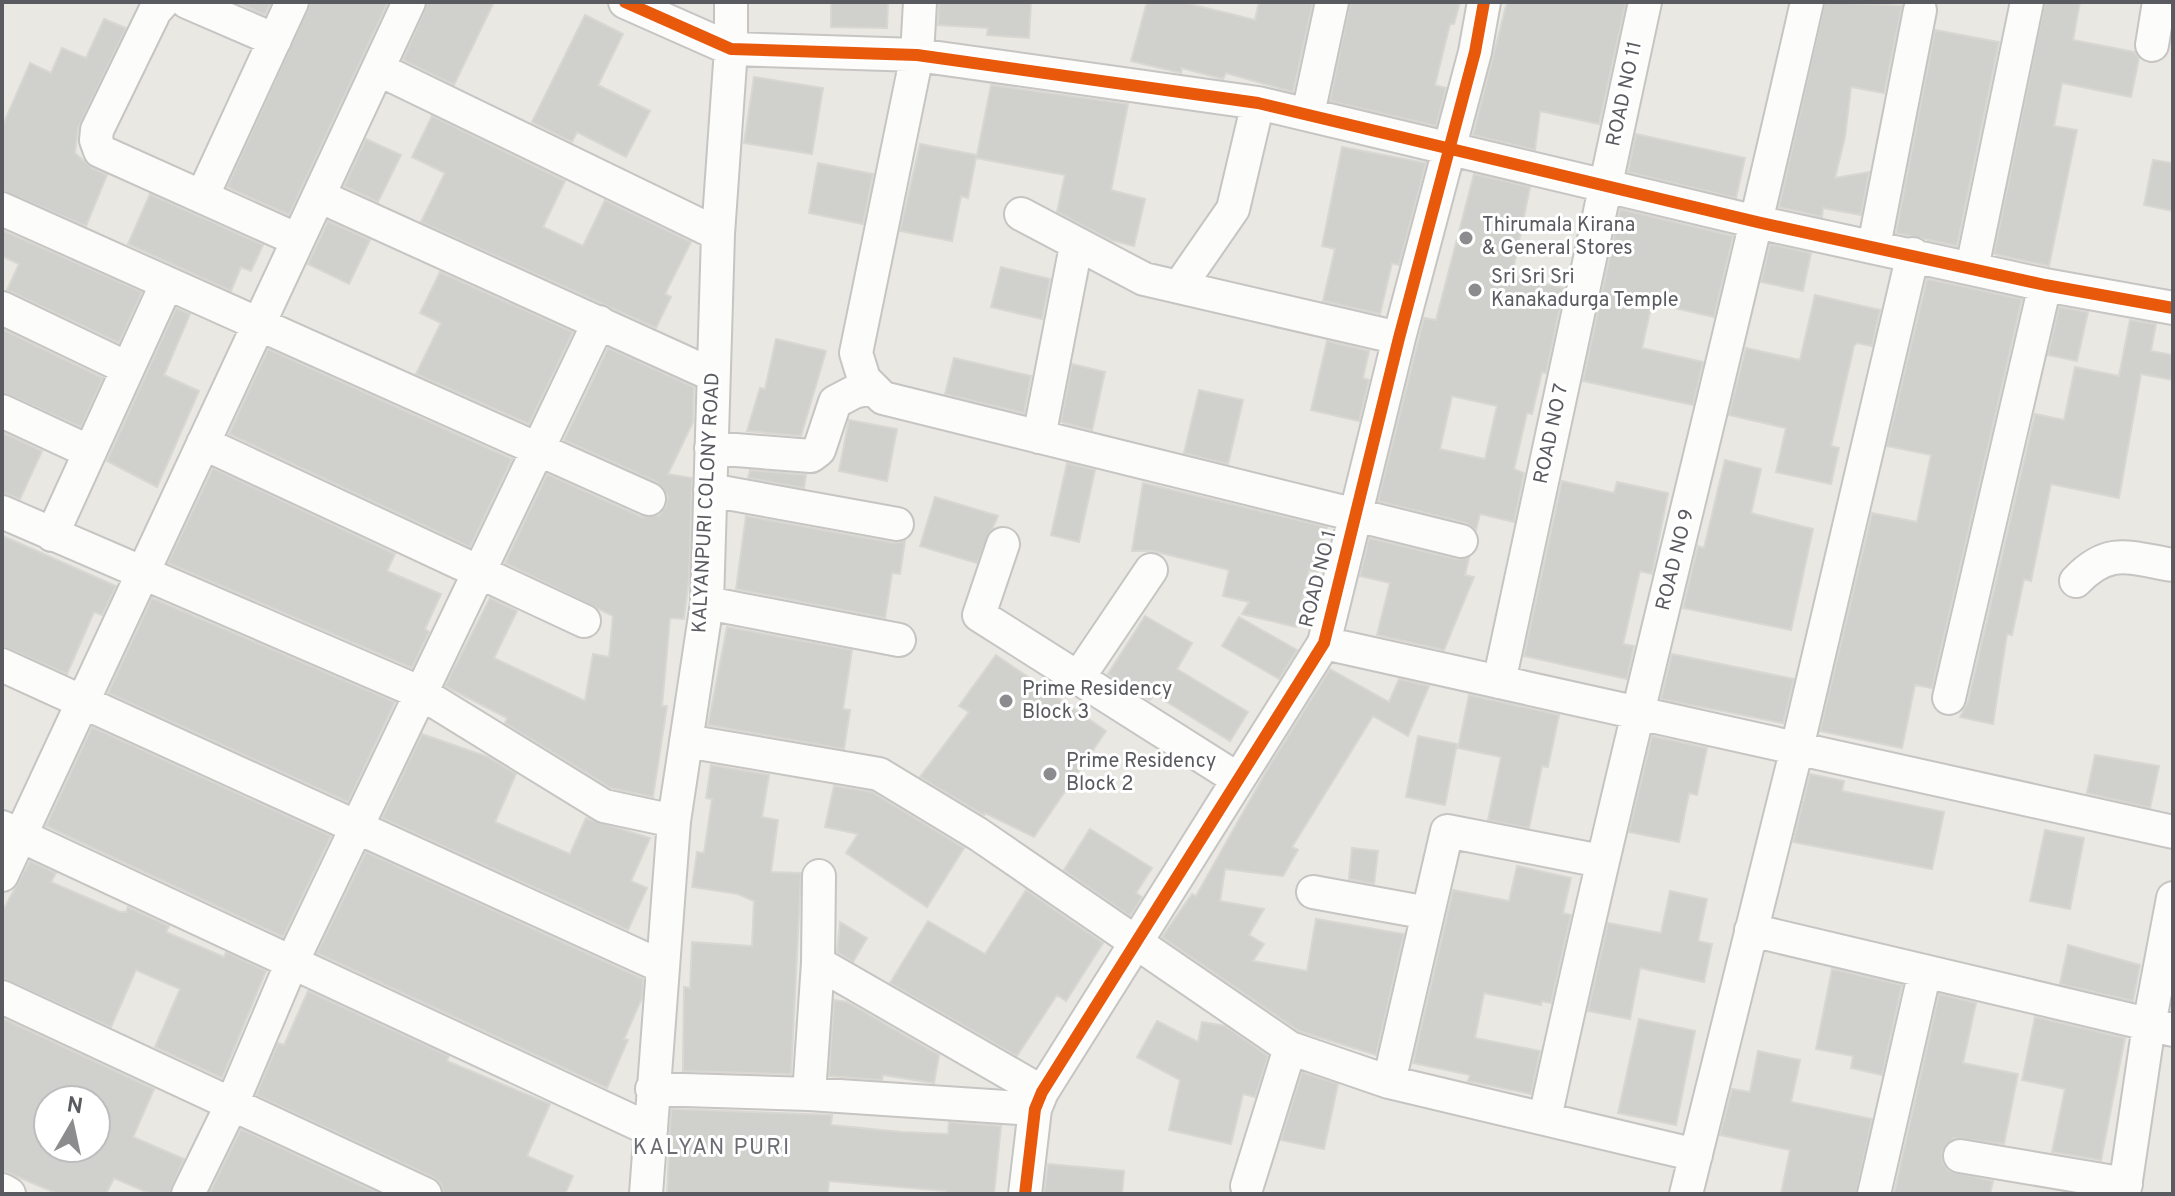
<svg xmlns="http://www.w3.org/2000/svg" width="2175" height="1196" font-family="Overpass,sans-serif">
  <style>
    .building { fill: #d0d0cc; stroke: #d8d7d2; stroke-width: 2; fill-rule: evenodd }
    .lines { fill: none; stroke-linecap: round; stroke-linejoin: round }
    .street-casing { stroke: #c6c5c3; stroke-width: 36 }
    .street { stroke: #fcfcfb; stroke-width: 32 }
    .cycleway-casing { stroke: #fff; stroke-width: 17 }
    .cycleway { stroke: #e8590c; stroke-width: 12 }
    .poi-dot { fill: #8c8c8e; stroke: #fff; stroke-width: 3 }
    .labels { text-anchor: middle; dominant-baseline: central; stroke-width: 6; stroke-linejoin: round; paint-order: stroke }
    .street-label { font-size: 20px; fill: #5a5b60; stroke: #fff }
    .poi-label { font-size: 20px; fill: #5a5b60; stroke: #fff; text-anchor: start }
    .neighbourhood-label { font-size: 22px; letter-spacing: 2px; fill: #6b6d72; stroke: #fff }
  </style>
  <rect width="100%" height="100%" fill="#e9e8e3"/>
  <path class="building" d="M235 2H271L265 15Z
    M311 2H388L289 215 227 187Z
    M428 2H494L454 85 403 60Z
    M831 2H888L887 28 831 27Z
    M939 2H1031L1029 38 987 35 988 28 938 25Z
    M1147 2H1182L1255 20 1259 2H1313L1293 92 1226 73 1223 79 1182 68 1181 73 1131 61Z
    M1350 2H1460L1454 24H1450L1435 85 1446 88 1436 126 1330 101Z
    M1507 2H1626L1599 124 1540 111 1535 150 1473 135Z
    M1825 2 1902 6 1884 93 1851 87 1845 137 1835 178 1869 172 1861 215 1823 208 1822 217 1779 207Z
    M2045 2H2080L2073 40 2134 52 2139 58 2131 97 2062 83 2054 126 2077 130 2049 266 1994 254Z
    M585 15 623 34 598 85 650 111 626 157 577 132 572 142 532 122Z
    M104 19 126 28 78 128 75 153 92 168 107 175 86 226 2 190V127L30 63 51 73 62 48 86 58Z
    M1935 30 1999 42 1957 246 1896 233Z
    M754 77 823 88 812 154 744 143Z
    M991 85 1128 104 1111 190 1145 199 1134 246 1111 240 1057 212 1065 175 976 158 968 198 961 196 952 241 900 231 920 144 977 155Z
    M432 116 565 181 543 227 583 246 605 200 691 242 665 294 671 297 656 328 421 222 445 173 412 157Z
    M1636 134 1745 158 1736 198 1628 172Z
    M366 139 401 155 378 202 344 186Z
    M1342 147 1426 163 1399 265 1392 263 1380 314 1323 301 1335 249 1322 246Z
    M2153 160 2173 163V211L2144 205Z
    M818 163 873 174 863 224 809 213Z
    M1474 174 1530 187 1512 276 1564 288 1546 373 1542 372 1532 414 1527 413 1514 469 1524 473 1514 522 1480 514 1476 530 1466 523 1378 501 1424 318 1436 320ZM1452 396 1497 406 1485 459 1440 449Z
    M150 194 263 245 251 271 241 267 231 291 128 244Z
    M1620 209 1733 236 1714 317 1652 303 1642 348 1703 362 1693 405 1583 381Z
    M328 221 370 240 349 284 308 264Z
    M2 230 142 292 119 343 7 290 19 264 2 256Z
    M1770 244 1811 253 1803 291 1761 282Z
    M1001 267 1050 279 1042 319 991 307Z
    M440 272 573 332 529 424 416 374 441 323 420 313Z
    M1927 279 2022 299 1932 688 1915 685 1902 748 1820 731 1872 513 1917 522 1931 455 1887 446Z
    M1815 295 1880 310 1872 346 1857 343 1854 346 1831 446 1839 448 1831 484 1776 472 1786 428 1729 415 1746 348 1800 360Z
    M2059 307 2088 312 2077 361 2048 355Z
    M176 308 190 314 164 375 199 391 157 487 107 461Z
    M2130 320 2156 324 2151 351 2173 355V380L2141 374 2119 498 2051 484 2031 581 2024 579 2012 635 2007 634 1993 724 1960 717 1968 702 2035 414 2064 420 2075 367 2119 376Z
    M2 329 103 378 81 427 2 392Z
    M776 339 826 351 801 436 747 431 760 388 765 389Z
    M1327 341 1369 351 1363 378 1369 380 1359 421 1311 410Z
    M608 348 694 387 693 422 668 474 692 478 689 577 684 619 670 618 662 706H667L653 797 611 788 505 723 507 718 445 686 490 598 517 611 494 658 585 701 593 654 609 657 613 616 505 563 547 474 642 517 659 515 666 507 668 496 657 482 564 440Z
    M268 349 512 459 470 547 229 434Z
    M954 358 1031 376 1024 413 945 394Z
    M1072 364 1105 372 1092 430 1061 422Z
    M1199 390 1243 400 1228 464 1184 453Z
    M849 420 897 429 887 481 839 471Z
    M2 432 42 451 20 499 2 493Z
    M1725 460 1761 469 1751 513 1813 529 1791 630 1683 608 1698 546 1704 548Z
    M1067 463 1095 470 1079 542 1051 535Z
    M213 468 395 554 387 571 441 594 425 629 429 632 412 668 168 563Z
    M750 470 806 475 804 488 748 478Z
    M1562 481 1614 493 1617 482 1668 493 1652 574 1640 571 1623 644 1634 646 1627 679 1524 656Z
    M1143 483 1327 527 1317 572 1309 570 1296 627 1242 614 1249 602 1223 596 1229 570 1153 551H1132Z
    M935 497 998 516 977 563 920 546Z
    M746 516 894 543 905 541 900 574 892 573 885 618 736 589Z
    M2 533 3 536 116 586 102 615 94 612 67 674 2 646Z
    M1369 538 1456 559 1469 558 1465 575 1474 577 1444 650 1377 635 1390 583 1360 576Z
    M152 598 395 702 348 802 108 693Z
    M1145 616 1192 643 1177 669 1248 712 1230 741 1154 694 1150 700 1108 674Z
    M1239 617 1297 650 1279 679 1222 646Z
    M727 627 852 650 843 709 850 710 844 749 708 725Z
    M1672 654 1794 679 1783 723 1661 699Z
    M996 655 1106 731 1034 837 985 813 984 815 920 777 969 712 959 706Z
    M1330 669 1389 702 1399 679 1429 686 1408 736 1373 716 1292 847 1298 850 1283 876 1225 869 1220 901 1264 909 1249 935 1264 944 1253 961 1307 971 1316 919 1404 934 1376 1055 1299 1031 1162 937 1192 894 1196 896 1267 770Z
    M1469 695 1559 715 1548 767 1542 766 1529 828 1488 820 1501 757 1458 748Z
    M92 727 331 836 283 937 46 826Z
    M422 734 488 757 516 774 495 822 570 854 586 818 650 838 631 881 647 888 628 930 382 818Z
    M1418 736 1457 744 1445 805 1406 797Z
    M1652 736 1707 748 1697 795 1689 793 1679 842 1629 832Z
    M2095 755 2159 766 2150 808 2087 793Z
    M711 765 769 775 762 817 778 820 771 872 801 873 791 1074 683 1071 684 987 690 988 692 942 752 946 754 901 738 894 692 887 697 852 704 853 712 799 706 798Z
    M1810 774 1844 781 1842 791 1944 812 1932 869 1793 842Z
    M834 786 872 792 964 848 927 907 846 853 858 834 825 827Z
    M1090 829 1152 868 1136 893 1142 897 1130 916 1064 870Z
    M2045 830 2084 838 2070 909 2030 901Z
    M1352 848 1378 851 1374 884 1349 879Z
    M366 852 643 979 642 998 624 1039 628 1040 607 1088 317 953Z
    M30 861 56 873 51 882 120 912H126L128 907 169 926 166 932 224 957 226 952 266 971 222 1078 155 1047 180 989 136 970 111 1027 2 978V912Z
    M1517 866 1571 878 1563 913 1571 915 1551 1003 1542 1001 1541 1005 1484 993 1475 1038 1540 1051 1531 1094 1468 1081 1470 1075 1413 1063 1453 890 1509 901Z
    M1026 890 1103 943 1066 1001 1057 995 1017 1056 890 983 928 921 985 954Z
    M1670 891 1707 899 1698 941 1712 944 1704 982 1640 968 1630 1019 1588 1011 1608 923 1661 933Z
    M840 922 867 938 853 962 837 952Z
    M2068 945 2140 965 2133 1001 2060 984Z
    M1832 969 1902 985 1882 1075 1851 1068 1853 1056 1816 1049Z
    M308 991 449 1056 447 1061 550 1104 527 1156 573 1176 565 1194H444L441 1184 433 1177 256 1095 278 1043 284 1045Z
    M1939 994 1976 1003 1963 1063 2018 1074 2004 1144 1954 1138 1942 1152 1943 1163 1949 1171 1993 1181 1990 1194H1894Z
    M834 1000 847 1002 939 1055 934 1083 883 1075 882 1080 829 1076Z
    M2035 1017 2125 1038 2101 1160 2052 1152 2065 1089 2022 1080Z
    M2 1018 154 1089 133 1137 184 1159 169 1194H151L114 1178 106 1194H58L2 1170ZM48 1100H96V1148H48Z
    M1639 1019 1695 1031 1676 1125 1618 1113Z
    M1157 1021 1198 1042 1202 1022 1225 1026 1268 1056 1255 1097 1243 1094 1231 1144 1169 1130 1180 1080 1137 1057Z
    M1758 1051 1800 1060 1791 1102 1872 1119 1856 1194H1781L1790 1150 1720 1135 1732 1089 1750 1092Z
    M1302 1072 1338 1084 1324 1149 1281 1140Z
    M671 1109 832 1115 831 1125 902 1132 948 1134 949 1122 1001 1126 994 1194H945L946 1191 829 1181 828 1194H667Z
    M241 1129 380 1194H209Z
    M1048 1164 1124 1171 1122 1194H1044Z"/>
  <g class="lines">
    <defs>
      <path id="street" d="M163 2 155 11 97 130 96 140 100 151 298 240
        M187 2 275 40
        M625 2 731 49 917 55 1258 103 1757 222 2045 285 2173 308
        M920 2 917 55 856 353 864 379 883 398 1461 541
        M2152 45 2159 2
        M378 69 718 234
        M1308 114 1332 2
        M319 196 713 375
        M202 197 292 2
        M2 209 649 499
        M1021 214 1144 279 1399 338
        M1874 246 1920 10
        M1972 268 2027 2
        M1179 287 1233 209 1258 103
        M2 308 127 368
        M2 411 90 452
        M1039 437 1076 246
        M203 443 584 621
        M711 448 811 456 819 450 835 402 854 392 872 388
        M710 490 897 524
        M2 512 419 692 604 806 674 821
        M52 535 166 285
        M1003 544 979 615 1236 778
        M2076 581C2109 546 2130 558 2173 565
        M707 603 899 640
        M1324 643 2173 832
        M2 665 663 967
        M1078 678 1151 570
        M1499 682 1645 2
        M1949 698 2045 285
        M686 741 879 774 978 834 1290 1048 1389 1082 1696 1155
        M2 827 651 1130
        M2 875 409 2
        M1313 892 1428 913
        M1751 930 2173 1030
        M818 963 1042 1092
        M2 997 425 1194
        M1389 1082 1447 831 1601 861
        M652 1089 809 1094 1035 1109
        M809 1094 818 963 819 876
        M1545 1118C1626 744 1723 375 1807 2
        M1960 1156 2126 1184
        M1247 1186 1290 1048
        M2 1190 9 1194
        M188 1194 231 1106 292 962 599 322
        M646 1194 674 821 707 603 718 234 731 49V2
        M1025 1194 1035 1109 1042 1092 1324 643 1399 338 1475 52 1484 2
        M1686 1194 1797 748 1913 254
        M1874 1194 1925 971
        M2124 1194 2149 1025 2173 898"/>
    </defs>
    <use href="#street" class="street-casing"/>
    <use href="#street" class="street"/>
    <defs>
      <path id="cycleway" d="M625 2 731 49 917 55 1258 103 1757 222 2045 285 2173 308
        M1025 1194 1035 1109 1042 1092 1324 643 1399 338 1475 52 1484 2"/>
    </defs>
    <use href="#cycleway" class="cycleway-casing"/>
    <use href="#cycleway" class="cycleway"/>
  </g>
  <g class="poi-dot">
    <circle cx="1466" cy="238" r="8"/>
    <circle cx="1475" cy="290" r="8"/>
    <circle cx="1006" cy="701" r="8"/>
    <circle cx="1050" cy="774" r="8"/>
  </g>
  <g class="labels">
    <g class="street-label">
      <text transform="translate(1625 94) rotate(-78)">ROAD NO 11</text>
      <text transform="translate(1552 434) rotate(-78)">ROAD NO 7</text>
      <text transform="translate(707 503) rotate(-87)">KALYANPURI COLONY ROAD</text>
      <text transform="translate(1676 560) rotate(-76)">ROAD NO 9</text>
      <text transform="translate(1319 579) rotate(-76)">ROAD NO 1</text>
    </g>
    <g class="poi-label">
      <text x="1482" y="226">Thirumala Kirana<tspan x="1482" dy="23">&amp; General Stores</tspan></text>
      <text x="1491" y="278">Sri Sri Sri<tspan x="1491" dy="23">Kanakadurga Temple</tspan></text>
      <text x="1022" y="690">Prime Residency<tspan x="1022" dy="23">Block 3</tspan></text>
      <text x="1066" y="762">Prime Residency<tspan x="1066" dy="23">Block 2</tspan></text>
    </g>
    <g class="neighbourhood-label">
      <text x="712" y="1148">KALYAN PURI</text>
    </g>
  </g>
  <rect width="2175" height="1196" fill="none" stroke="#5a5b60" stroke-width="8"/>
  <g transform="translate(72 1124) rotate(9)"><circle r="38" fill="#ffffff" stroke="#bdbdbf" stroke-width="2"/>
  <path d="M0-6L14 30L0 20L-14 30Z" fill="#8c8c8e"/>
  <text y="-12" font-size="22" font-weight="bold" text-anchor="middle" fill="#5a5b60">N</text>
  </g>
</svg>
